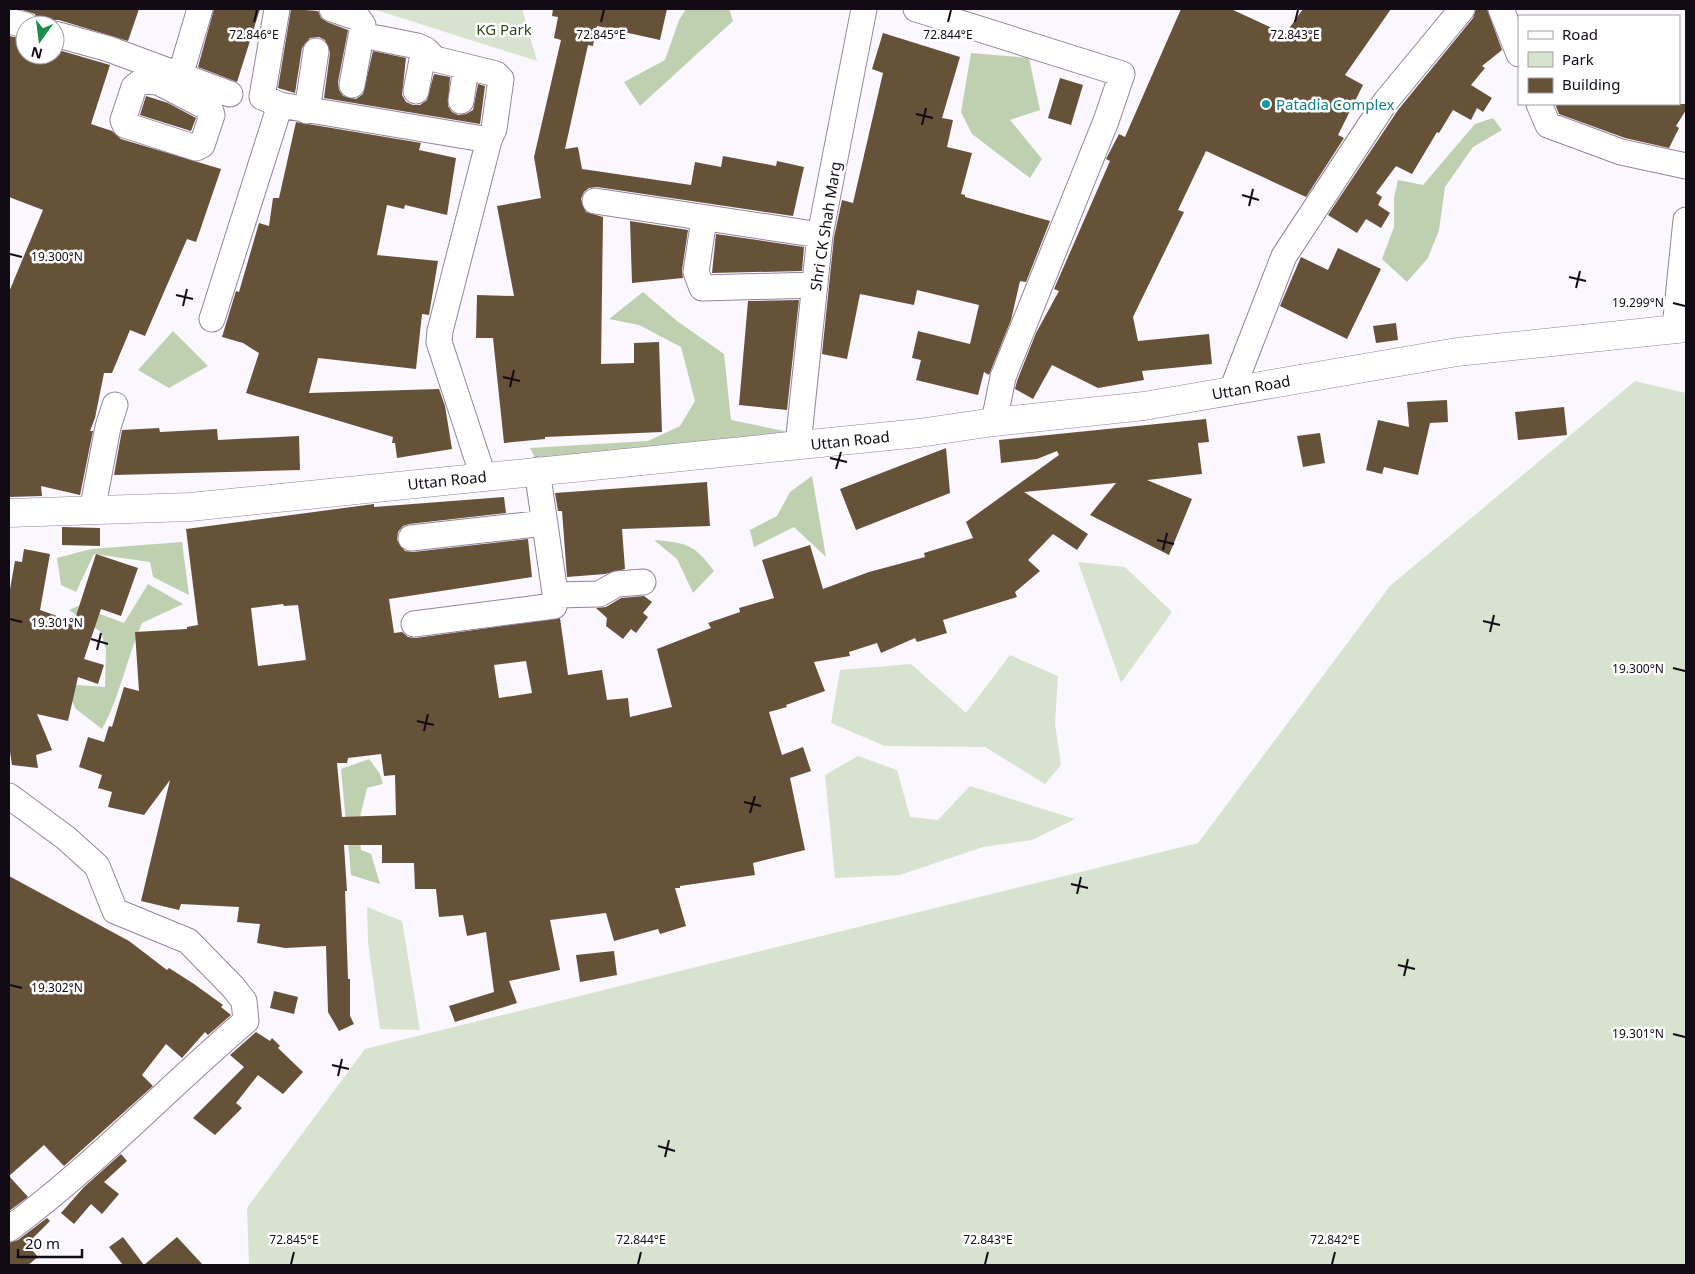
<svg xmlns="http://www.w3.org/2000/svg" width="1695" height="1274" font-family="'Noto Sans',sans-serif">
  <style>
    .green { fill: #d7e3cf }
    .forest { fill: #bed0b0 }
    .building { fill: #665238; fill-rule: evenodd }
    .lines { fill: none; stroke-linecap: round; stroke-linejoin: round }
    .street-casing { stroke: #9483a0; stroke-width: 27 }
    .secondary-casing { stroke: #9483a0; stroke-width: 29 }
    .street { stroke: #fff; stroke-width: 25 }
    .secondary { stroke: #fff; stroke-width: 28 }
    .ticks { fill: none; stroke: #120b16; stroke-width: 2 }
    .culture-dot { fill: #0f9aa8; stroke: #fff; stroke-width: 2 }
    .labels { text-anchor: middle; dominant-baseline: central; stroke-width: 5; stroke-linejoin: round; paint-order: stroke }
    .park-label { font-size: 15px; fill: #2f4819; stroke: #fff }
    .culture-label { font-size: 15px; fill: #0d838f; stroke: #fff; text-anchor: start }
    .street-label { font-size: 15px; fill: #120b16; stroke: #fff }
    .ticks-label { font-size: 12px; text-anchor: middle; fill: #120b16; stroke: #fff; stroke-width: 5; stroke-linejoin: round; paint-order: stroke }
  </style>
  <rect width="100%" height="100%" fill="#fbf7fe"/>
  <path class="green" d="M373 9H522L537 61Z
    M1635 381 1686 393V1265H249L247 1208 365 1049 1198 843 1390 586Z
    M1078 562 1125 567 1172 612 1121 683Z
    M1010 655 1058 676 1055 724 1061 765 1045 784 985 747 885 746 831 723 840 670 911 664 966 713Z
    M858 756 897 770 910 817 938 820 970 786 1075 819 1032 840 983 847 900 875 835 878 825 775Z
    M367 907 402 921 420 1030 380 1029 368 943Z"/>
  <path class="forest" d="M686 9H729L733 21 640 106 624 82 665 60 679 20Z
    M971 53 1029 58 1040 110 1010 120 1042 159 1030 178 972 134 961 112Z
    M1493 118 1502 130 1473 147 1445 187 1439 230 1428 258 1407 282 1382 259 1394 227V198L1398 180 1423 185 1475 124Z
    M643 292 677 321 724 354 731 420 799 434 538 463 530 448 648 441 680 426 695 401 681 347 639 325 609 319Z
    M173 331 208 366 169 388 138 370Z
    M812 476 826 557 794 527 754 547 750 530 777 516 790 492Z
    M654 540C687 543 694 544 714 571L693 593 677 559Z
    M182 542 189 595 153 577 150 562 94 554 76 592 61 585 57 558 91 549Z
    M148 584 183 604 142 623C127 657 120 697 102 729L76 709 63 684 105 687 106 650 101 632 69 610 78 606 124 623Z
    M369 759 380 774 383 784 367 788 358 825 361 850 371 854 380 884 351 875 341 769Z"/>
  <path class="building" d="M19 9H139L128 41 59 20H52L44 25H39L35 14Z
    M214 9H260L237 82 198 67Z
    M291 9 318 11 321 18 327 22 348 30 338 82 339 90 343 96 356 99 363 94 373 51 406 58 402 95 406 102 413 105H420L427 100 434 74 450 77 448 106 452 112 458 115 466 114 473 110 478 84 485 86 480 124 324 98 330 53 325 40 319 37 310 38 302 48 295 93 278 88Z
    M553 9H667L660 40 597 26 593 46 588 45 565 149 578 147 582 169 691 185 695 162 721 167 723 156 776 166 777 161 804 167 793 216 597 187 589 188 584 192 581 199 586 212 603 217 601 364 634 363V343L659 342 662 432 545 437V439L504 443 493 338H476L477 295 514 296 497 206 541 198 534 157 561 40 554 38 558 17 552 16Z
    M1181 9H1231L1285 34 1303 9H1391L1345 75 1363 85 1338 135 1344 138 1306 197 1206 151 1178 210 1184 212 1133 317 1138 341 1209 334 1212 364 1142 371 1144 380 1098 388 1052 365 1033 399 1015 389 1017 381 1036 333 1059 291 1054 289 1110 161 1106 159 1119 134 1125 137Z
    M1476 9H1487L1502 50 1482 66 1485 68 1471 85 1492 98 1483 112 1477 108 1471 120 1453 110 1439 133 1437 132 1412 174 1396 166 1376 193 1382 197 1378 205 1390 213 1381 228 1366 219 1357 233 1328 215 1398 110 1473 18Z
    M883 33 960 57 942 118 953 120 947 147 972 153 961 194 965 195V197L1050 221 1026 282 1020 281 1011 320 989 375 984 372 978 395 916 380 921 360 912 358 918 331 970 344 979 305 917 290 914 305 860 294 847 359 822 354 834 237 842 200 853 203 883 73 872 69Z
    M9 36 25 39V55H55V49L110 65 91 124 112 131 121 139 221 169 196 242 187 239 145 336 130 330 112 373H104L95 418 90 431H93L80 495 41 486 42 496 9 497V292L43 210 9 197Z
    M1060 78 1083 85 1071 125 1048 118Z
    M146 96 168 103 196 118 191 131 140 115Z
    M1555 104H1686V110L1676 126 1679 128 1669 148 1625 138 1559 114Z
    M296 122 421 143 419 150 456 158 447 215 405 205 404 209 387 205 377 255 438 261 429 315 422 314 416 369 318 358 309 393 439 389 445 406 452 449 397 458 395 443H392L393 437 246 393 259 353 243 343 222 337 236 291 239 292 259 223 269 226 273 198H279Z
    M630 221 688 230 682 270 683 278 632 283Z
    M716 234 804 247 802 271 712 273Z
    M1338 248 1381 269 1347 339 1280 306 1301 257 1328 270Z
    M799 300 787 410 739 405 748 301Z
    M1396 323 1398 340 1376 343 1373 326Z
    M1447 400 1448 422 1430 423 1418 475 1384 467 1382 474 1366 470 1378 420 1409 427 1407 402Z
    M1564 407 1567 435 1518 440 1515 412Z
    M1206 419 1209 442 1198 443 1202 474 1147 480 1192 499 1169 555 1090 515 1116 483 1024 492 1088 534 1077 550 1053 534 1028 560 1040 571 1015 592 1017 597 943 620 947 633 917 642 915 638 881 653 877 643 849 652 850 656 814 662 825 691 786 705 787 707 769 712 782 755 803 747 811 771 790 778 805 850 753 863 755 875 680 886V888H675L686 926 660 934 658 929 614 941 606 913 550 920 560 970 509 981 517 1003 455 1022 449 1006 494 992 486 932 467 936 463 915 439 917 436 889H415L414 863H382V845H344L347 891H345L348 979H350V1016L354 1024 339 1031 328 1012 326 946 285 948 257 943 260 924 237 922 239 907 181 904 179 910 141 901 170 780 144 815 108 807 112 792 98 788 102 775 79 767 88 737 104 742 109 726 112 727 124 687 139 691 135 632 187 629V627L198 625 186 529 374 504V507L504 497 506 513 409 524 403 526 398 532 397 540 405 551 413 552 528 539 532 577 389 599 394 633 402 632 408 637 416 638 560 618 568 675 602 670 607 700 628 698 630 717 672 707 657 649 711 628 708 623 740 612 739 608 774 598 762 560 810 545 823 589 869 572 925 557 924 553 973 538 966 522 1059 455 1057 451 1037 459 1001 463 999 440ZM283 604 284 606 298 605 306 660 258 666 251 608ZM526 661 532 693 499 698 494 665ZM381 754 384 776 395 775 396 815 342 817 337 763H347L348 758Z
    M159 428 160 432 217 429 218 440 299 436 300 470 114 475 122 430Z
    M1320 433 1325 463 1303 467 1297 436Z
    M946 448 950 493 856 530 840 489Z
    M707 482 710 526 622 529 625 569 605 574 567 577 562 511H558L555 493Z
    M62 527 100 528V546L62 545Z
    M24 549 50 554 40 610 74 622 96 554 138 568 121 616 101 609 84 659 104 665 98 684 78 677 68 721 37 714 52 750 36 755 38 768 12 765 9 745V595L15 561 22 562Z
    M644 596 652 602 643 613 648 617 636 633 631 629 623 639 606 626 607 618 596 608 606 607 621 598Z
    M9 876 129 941 167 970 169 968 194 984 223 1005 221 1007 231 1015 208 1035 205 1032 182 1058 166 1044 142 1075 153 1086 64 1166 44 1145 9 1176Z
    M614 951 617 975 580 982 576 955Z
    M274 991 298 997 294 1014 270 1008Z
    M256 1032 270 1041 272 1038 280 1046 278 1048 303 1072 283 1094 258 1075 236 1103 242 1108 215 1135 193 1118 244 1067 230 1055Z
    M121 1154 127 1161 104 1182 119 1194 102 1214 91 1204 74 1224 61 1213 84 1187Z
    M9 1176 28 1197 9 1211Z
    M47 1218 50 1221 27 1244 38 1257 28 1265H9V1243L18 1240Z
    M123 1237 144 1265H123L109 1247Z
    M177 1237 203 1265H144Z"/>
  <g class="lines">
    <defs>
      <path id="street" d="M277 9 262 97 280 105
        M332 9 358 18 363 25 352 85
        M916 9 1122 74 1106 121 1003 377 994 422
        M1501 9 1519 54
        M9 21 25 25
        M55 34 109 49 230 94
        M377 38 417 46 426 50 435 59 496 74 501 79 494 129 489 140
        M180 76 200 9
        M158 82 210 109 212 115 202 145 196 148 125 125 123 120 134 87 142 81 158 82 163 70
        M416 91 424 49
        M461 101 466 67
        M1539 104 1548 125 1621 152 1686 166
        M307 111 316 51
        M595 201 820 235
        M704 219 696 272 702 288 815 285
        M212 319 280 105 489 140 440 331 439 342 483 476
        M1675 328 1686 220
        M1232 390 1284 256 1386 101 1462 9
        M798 445 820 235 864 9
        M92 511 108 427 115 405
        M411 538 545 523
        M556 595 599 594 617 584 643 582
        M414 624 554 606 556 600 537 470
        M9 796 66 838 97 866 115 911 188 941 233 987 244 1001 246 1021C166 1089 93 1167 9 1229"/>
      <path id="secondary" d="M9 513 190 507 919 433 994 422 1144 406 1457 352 1686 328"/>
    </defs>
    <use href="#street" class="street-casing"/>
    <use href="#secondary" class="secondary-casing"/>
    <use href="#street" class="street"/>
    <use href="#secondary" class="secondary"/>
  </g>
  <path class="ticks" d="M254 22 257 10M601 22 604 10M948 22 951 10M1295 22 1298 10M916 114 933 118M922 125 926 108M1242 195 1259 200M1249 206 1253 189M10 254 22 257M1569 277 1586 281M1576 288 1580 271M176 295 193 299M1673 303 1685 306M183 306 187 289M503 377 520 381M510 387 514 370M830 458 847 462M836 469 841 452M1157 540 1174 544M1163 550 1167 533M10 619 22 622M1483 621 1500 625M1490 632 1494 615M91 639 108 644M97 650 101 633M1673 668 1685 671M417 721 434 725M424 731 428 714M744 802 761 806M750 813 755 796M1071 884 1088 888M1077 894 1081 877M1398 965 1415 969M1404 976 1408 959M10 985 22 988M1673 1034 1685 1037M332 1065 349 1069M338 1076 342 1059M658 1146 675 1151M665 1157 669 1140M291 1264 294 1252M638 1264 641 1252M985 1264 988 1252M1332 1264 1335 1252"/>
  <circle class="culture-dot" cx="1266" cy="104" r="5"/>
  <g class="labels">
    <g class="park-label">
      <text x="504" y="29">KG Park</text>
    </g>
    <g class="culture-label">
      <text x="1276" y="104">Patadia Complex</text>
    </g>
    <g class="street-label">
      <text transform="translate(825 226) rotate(-81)">Shri CK Shah Marg</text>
      <text transform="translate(1251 387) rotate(-10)">Uttan Road</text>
      <text transform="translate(850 440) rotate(-6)">Uttan Road</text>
      <text transform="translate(447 480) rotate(-6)">Uttan Road</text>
    </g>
  </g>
  <g class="ticks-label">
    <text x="254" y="39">72.846°E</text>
    <text x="601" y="39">72.845°E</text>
    <text x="948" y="39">72.844°E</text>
    <text x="1295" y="39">72.843°E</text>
    <text x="57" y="261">19.300°N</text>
    <text x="1638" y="307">19.299°N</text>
    <text x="57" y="627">19.301°N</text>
    <text x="1638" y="673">19.300°N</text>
    <text x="57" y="992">19.302°N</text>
    <text x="1638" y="1038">19.301°N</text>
    <text x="294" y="1244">72.845°E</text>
    <text x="641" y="1244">72.844°E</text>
    <text x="988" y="1244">72.843°E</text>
    <text x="1335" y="1244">72.842°E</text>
  </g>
  <rect width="1695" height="1274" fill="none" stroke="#120b16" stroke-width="20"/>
  <rect x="1518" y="15" width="162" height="90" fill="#ffffff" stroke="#a09da2"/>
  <rect x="1528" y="31" width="25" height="8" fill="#ffffff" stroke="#a09da2"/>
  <text x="1562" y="40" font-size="15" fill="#120b16">Road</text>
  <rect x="1528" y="52" width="25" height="15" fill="#d7e3cf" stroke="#a09da2"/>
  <text x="1562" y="65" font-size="15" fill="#120b16">Park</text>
  <rect x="1528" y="78" width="25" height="15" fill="#665238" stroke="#a09da2"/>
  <text x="1562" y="90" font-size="15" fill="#120b16">Building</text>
  <g transform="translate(40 40) rotate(194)"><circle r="24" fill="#ffffff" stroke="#a09da2"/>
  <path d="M0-4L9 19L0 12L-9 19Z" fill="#1a8e48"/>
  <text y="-8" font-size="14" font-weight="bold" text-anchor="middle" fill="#120b16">N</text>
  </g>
  <path d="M18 1249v8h64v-8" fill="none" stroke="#120b16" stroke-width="2.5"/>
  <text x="25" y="1249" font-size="15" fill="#120b16" stroke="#ffffff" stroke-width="4" paint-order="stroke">20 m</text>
</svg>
